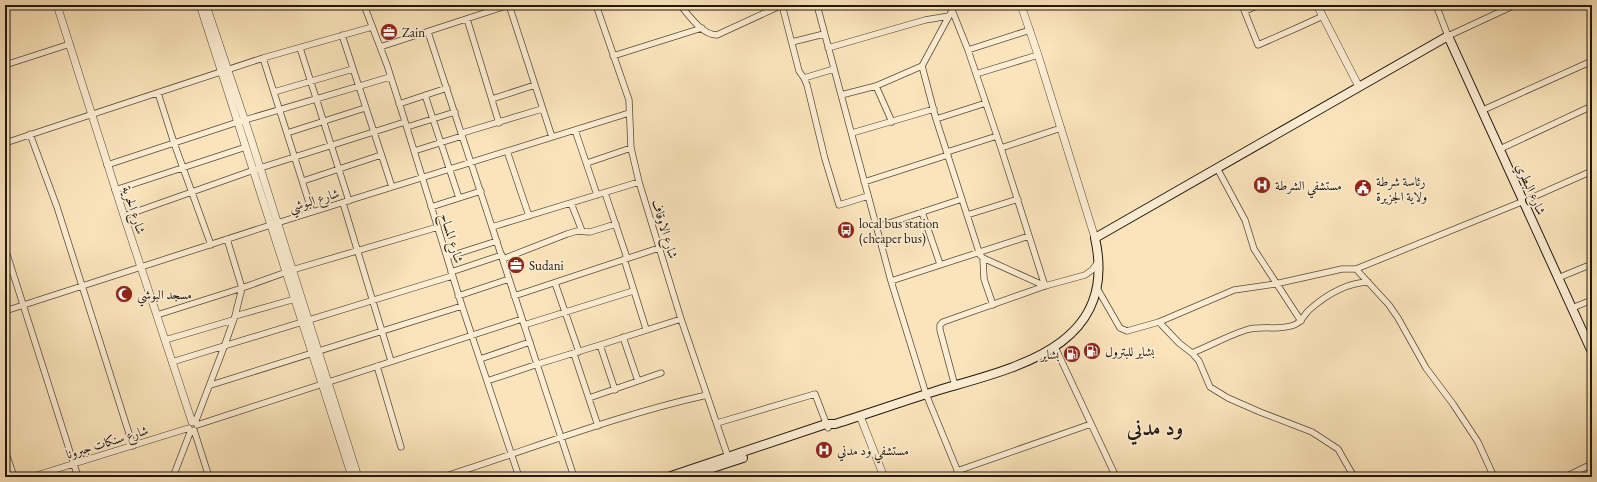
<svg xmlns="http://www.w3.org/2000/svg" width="1597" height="482" font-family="'EB Garamond',Amiri,serif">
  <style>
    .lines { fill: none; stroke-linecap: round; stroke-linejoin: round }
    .minor-casing { stroke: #574b3a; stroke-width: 7 }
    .tertiary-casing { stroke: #574b3a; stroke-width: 8 }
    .secondary-casing { stroke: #20180f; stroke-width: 10 }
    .minor { stroke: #fcedd3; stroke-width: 5.5 }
    .tertiary { stroke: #fcedd3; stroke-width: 7 }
    .secondary { stroke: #fcedd3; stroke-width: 8 }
    .labels { text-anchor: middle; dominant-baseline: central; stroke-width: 3.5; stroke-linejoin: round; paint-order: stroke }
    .poi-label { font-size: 13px; fill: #20180f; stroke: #fcedd3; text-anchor: start }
    .street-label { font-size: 13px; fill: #20180f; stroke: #fcedd3 }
    .town-label { font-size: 21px; font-weight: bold; fill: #20180f; stroke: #fcedd3 }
  </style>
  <rect width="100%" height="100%" fill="#fbe4bb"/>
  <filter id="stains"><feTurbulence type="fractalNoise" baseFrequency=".005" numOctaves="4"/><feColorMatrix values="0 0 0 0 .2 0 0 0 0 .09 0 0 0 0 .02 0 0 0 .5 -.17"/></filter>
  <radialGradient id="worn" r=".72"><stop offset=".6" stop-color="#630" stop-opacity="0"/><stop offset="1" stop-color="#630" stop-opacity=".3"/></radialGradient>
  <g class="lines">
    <defs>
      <path id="minor" d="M364 5 387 65 402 112 462 306 519 477
        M509 5 552 137
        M596 5 629 100 631 148 639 182 681 319 728 457
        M680 5C689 15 702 35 717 35L782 5
        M782 5 799 71 804 78 807 85 825 159 839 205 868 196
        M817 5 891 281 926 394 960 477
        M1242 5 1258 45 1299 27 1323 16
        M1436 5 1448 36 1515 5
        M952 10 968 50 1001 148 1045 286
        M1245 11 1259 5
        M467 19 499 123
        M428 32 574 477
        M342 35 392 187
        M792 42 824 34
        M380 47 509 5
        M300 48 349 201
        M828 48 925 20 949 16
        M968 50 1030 30
        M613 56 702 28
        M263 58 312 212
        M5 65 70 44
        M922 66 936 119 980 255 983 258 1045 286
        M976 74 1038 55
        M804 78 834 69
        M876 86 892 122
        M274 92 353 69
        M158 93 174 143 211 245
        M425 95 459 198
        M841 95 876 86 922 66 955 5
        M492 99 535 85
        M399 104 447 88
        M1483 110 1592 61
        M936 119 986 103
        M407 127 455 112
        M575 130 597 195
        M287 133 365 108
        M462 133 542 109
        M852 133 934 109
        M30 134 57 207 133 446
        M5 143 263 58 372 27
        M1001 148 1061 128
        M1500 149 1592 106
        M414 151 462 136
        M507 151 529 216
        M947 152 997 136
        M587 163 631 148
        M107 165 238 122 390 77
        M1217 168 1245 220 1254 249 1301 321
        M303 181 381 155
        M864 182 948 155
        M115 190 246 147
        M605 193 627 258
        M343 203 391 361
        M571 203 582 231
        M431 207 481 191
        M922 212 940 264
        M967 215 1018 199
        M124 216 254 170 405 122
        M492 227 639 182
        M877 227 962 199
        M5 248 78 477
        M447 257 497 241
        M983 258 984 279 993 305
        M503 259 567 234 577 231 590 232 616 224
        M624 259 646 329
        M1356 269 1389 305 1398 318 1426 368 1453 404 1478 442 1494 477
        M451 272 502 255
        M1558 278 1592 264
        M891 281 1029 236
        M555 283 579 352
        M1097 288 1120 328 1127 331 1159 322 1234 290 1275 284 1342 269H1356L1524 201 1592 171
        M458 296 509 279
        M514 296 659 248
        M1572 308 1592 300
        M5 311 277 223 629 113
        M157 315 242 288 292 270 438 227
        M235 316 295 299
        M1159 322 1179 343 1192 353 1199 361 1210 387 1228 398 1260 412 1312 432 1338 449 1354 477
        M524 325 633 291
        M623 337 638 381
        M165 340 233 320
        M600 345 615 390
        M1055 347 1116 477
        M1192 353C1210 346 1227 336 1246 330 1261 325 1279 331 1294 325 1302 322 1303 316 1309 310 1326 295 1345 283 1368 282
        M574 354 598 426
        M480 359 530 342
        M172 362 452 276
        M377 366 401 447
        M487 381 538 364 600 345 681 319
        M211 385 462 306
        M955 386 940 330V325L943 322 1045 286 1085 275 1092 270 1098 262
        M589 398 661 373
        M195 423 224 347 235 316 242 288 227 239
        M717 423 815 394 828 428
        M197 425 522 319
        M194 430 209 477
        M5 450 14 477
        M957 471 1091 424
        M31 477 189 428
        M173 477 191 430
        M443 477C531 449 617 415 707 395
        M1565 477 1592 464"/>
      <path id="tertiary" d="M57 5 124 216 192 422
        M200 5 352 477
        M206 5 251 139 358 477
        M1021 5 1038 55 1095 238
        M1317 5 1359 87
        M860 416 884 477"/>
      <path id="secondary" d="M668 477 826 424H835C870 413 904 401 939 390 1018 367 1119 346 1095 238L1448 36 1592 352
        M685 477 743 458"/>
    </defs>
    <use href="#minor" class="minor-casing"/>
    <use href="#tertiary" class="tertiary-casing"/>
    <use href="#secondary" class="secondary-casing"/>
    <use href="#minor" class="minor"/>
    <use href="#tertiary" class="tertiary"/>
    <use href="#secondary" class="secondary"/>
  </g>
  <defs>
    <symbol id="office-disc" viewBox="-11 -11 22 22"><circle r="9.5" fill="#8f2418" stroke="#fcedd3"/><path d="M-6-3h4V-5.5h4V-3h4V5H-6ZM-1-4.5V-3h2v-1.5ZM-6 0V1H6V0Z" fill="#fff"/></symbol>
    <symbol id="hospital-disc" viewBox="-11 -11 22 22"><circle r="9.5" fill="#8f2418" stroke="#fcedd3"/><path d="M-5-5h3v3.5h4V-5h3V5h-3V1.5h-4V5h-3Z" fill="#fff"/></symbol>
    <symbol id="civic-disc" viewBox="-11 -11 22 22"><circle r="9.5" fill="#8f2418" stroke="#fcedd3"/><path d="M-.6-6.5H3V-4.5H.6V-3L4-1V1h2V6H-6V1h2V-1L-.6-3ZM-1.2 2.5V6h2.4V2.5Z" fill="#fff"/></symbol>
    <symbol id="bus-disc" viewBox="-11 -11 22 22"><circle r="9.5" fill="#8f2418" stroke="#fcedd3"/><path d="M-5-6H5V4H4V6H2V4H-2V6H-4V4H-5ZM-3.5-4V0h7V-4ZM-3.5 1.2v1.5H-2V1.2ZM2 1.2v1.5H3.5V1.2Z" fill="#fff"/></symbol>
    <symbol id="mosque-disc" viewBox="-11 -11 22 22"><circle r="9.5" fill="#8f2418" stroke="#fcedd3"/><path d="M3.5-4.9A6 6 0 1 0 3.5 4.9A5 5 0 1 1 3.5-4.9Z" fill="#fff"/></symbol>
    <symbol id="fuel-disc" viewBox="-11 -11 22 22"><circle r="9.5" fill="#8f2418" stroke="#fcedd3"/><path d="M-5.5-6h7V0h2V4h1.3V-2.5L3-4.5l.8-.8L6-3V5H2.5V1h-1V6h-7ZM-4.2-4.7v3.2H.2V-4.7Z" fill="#fff"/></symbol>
  </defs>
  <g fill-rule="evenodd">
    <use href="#office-disc" x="379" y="22" width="20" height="20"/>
    <use href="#hospital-disc" x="1252" y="175" width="20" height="20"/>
    <use href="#civic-disc" x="1353" y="178" width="20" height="20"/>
    <use href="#bus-disc" x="836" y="220" width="20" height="20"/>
    <use href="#office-disc" x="506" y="255" width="20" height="20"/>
    <use href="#mosque-disc" x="114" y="284" width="20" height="20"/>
    <use href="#fuel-disc" x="1082" y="341" width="20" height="20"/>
    <use href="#fuel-disc" x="1062" y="344" width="20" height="20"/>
    <use href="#hospital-disc" x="814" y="440" width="20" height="20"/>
  </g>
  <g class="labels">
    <g class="poi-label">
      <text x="402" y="32">Zain</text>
      <text x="1376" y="181">رئاسة شرطة<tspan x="1376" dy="15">ولاية الجزيرة</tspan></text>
      <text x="1275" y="185">مستشفي الشرطة</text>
      <text x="859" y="223">local bus station<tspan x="859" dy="15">(cheaper bus)</tspan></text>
      <text x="529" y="265">Sudani</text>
      <text x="137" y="294">مسجد البوشي</text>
      <text x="1105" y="351">بشاير للبترول</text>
      <text x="1059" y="354" text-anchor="end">بشاير</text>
      <text x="837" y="450">مستشفي ود مدني</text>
    </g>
    <g class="street-label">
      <text transform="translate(1531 189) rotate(66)">شارع البطري</text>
      <text transform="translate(314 200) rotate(-17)">شارع البوشي</text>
      <text transform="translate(134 210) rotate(72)">شارع الحرية</text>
      <text transform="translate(665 229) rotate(73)">شارع الاوقاف</text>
      <text transform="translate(452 238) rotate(73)">شارع المساح</text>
      <text transform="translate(107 442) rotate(-17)">شارع سنكات جبرونا</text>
    </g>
    <g class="town-label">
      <text x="1155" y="427">ود مدني</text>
    </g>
  </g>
  <rect width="1597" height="482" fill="none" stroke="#fbe4bb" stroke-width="20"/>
  <rect x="6" y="6" width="1585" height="470" fill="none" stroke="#20180f" stroke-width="2"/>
  <rect x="10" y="10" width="1577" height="462" fill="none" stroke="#20180f"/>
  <rect width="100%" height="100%" filter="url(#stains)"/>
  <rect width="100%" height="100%" fill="url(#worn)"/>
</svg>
